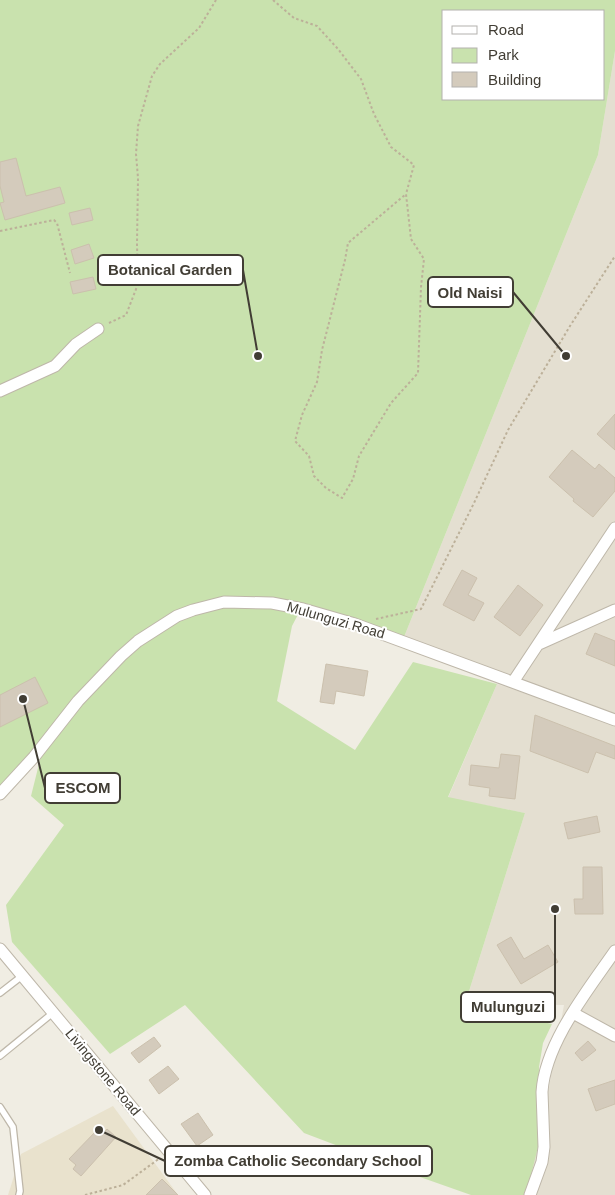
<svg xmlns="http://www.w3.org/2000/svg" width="615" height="1195" font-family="Arial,sans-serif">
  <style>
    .residential { fill: #e4dfd1 }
    .education { fill: #e9e2cd }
    .green { fill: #c9e2ae; fill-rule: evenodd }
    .building { fill: #d4cbbc; stroke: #cbc0ad }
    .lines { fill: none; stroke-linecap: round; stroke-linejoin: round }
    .service-casing { stroke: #beb7a9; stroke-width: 8 }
    .minor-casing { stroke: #beb7a9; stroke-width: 13 }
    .path { stroke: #bcb099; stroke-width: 2; stroke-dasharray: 2.5 2.5; stroke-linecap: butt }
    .service { stroke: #fff; stroke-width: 5.5 }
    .minor { stroke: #fff; stroke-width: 11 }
    .labels { text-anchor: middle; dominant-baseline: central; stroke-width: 4; stroke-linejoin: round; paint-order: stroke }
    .street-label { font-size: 14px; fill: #413d34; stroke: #fff }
    .leader { fill: none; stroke: #413d34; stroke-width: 2 }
    .callout-dot { fill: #413d34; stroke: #fff; stroke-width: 2 }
    .callout { fill: #fff; stroke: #413d34; stroke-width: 2 }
    .callout-label { font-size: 15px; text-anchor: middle; font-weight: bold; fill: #413d34 }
  </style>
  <rect width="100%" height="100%" fill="#f0ede3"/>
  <path class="residential" d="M615 51V719L404 637 598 155Z
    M497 684 615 723V1195H521L538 1147 564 1005 465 1004 525 813 448 798Z"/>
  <path class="education" d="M113 1106 178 1195H8L21 1154Z"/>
  <path class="green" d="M0 0H615V51L598 155 404 637 304 603 292 626 277 701 355 750 413 662 497 684 448 797 525 813 465 1004 552 1024 543 1043 539 1067 541 1116 538 1147 526 1195H471L420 1177 304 1133 185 1005 110 1054 12 942 6 905 64 825 31 796 46 736 0 787ZM444 11H604V99H444Z"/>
  <path class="building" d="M16 158 26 196 60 187 65 203 5 220 0 203 4 202 0 186V162Z
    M90 208 93 220 72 225 69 213Z
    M89 244 94 258 75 264 71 250Z
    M93 277 96 289 73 294 70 282Z
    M615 414V450L597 434Z
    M572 450 595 469 599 464 615 478V491L593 517 573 501 574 499 549 477Z
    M462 570 477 578 468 595 484 603 474 621 443 605Z
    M518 585 543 605 520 636 494 617Z
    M595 633 615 641V666L586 654Z
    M326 664 368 671 364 696 336 691 334 704 320 702Z
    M35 677 48 703 0 727V695Z
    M535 715 615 746V759L596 752 588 773 530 751Z
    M501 754 520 756 515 799 489 796 490 788 469 785 471 765 499 768Z
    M597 816 600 832 568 839 564 823Z
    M583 867H602L603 914H575L574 899H583Z
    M511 937 524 959 548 945 558 962 521 984 497 945Z
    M154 1037 161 1046 139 1063 131 1053Z
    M588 1041 596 1050 582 1061 575 1053Z
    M168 1066 179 1079 159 1094 149 1080Z
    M615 1080V1104L596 1111 588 1089Z
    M198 1113 213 1135 197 1146 181 1124Z
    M98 1129 103 1134 107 1129 116 1137 81 1176 73 1169 76 1165 69 1159Z
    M162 1179 178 1195H146Z"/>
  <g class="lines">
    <defs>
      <path id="service" d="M0 993 22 976
        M0 1056 54 1012
        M0 1107 13 1127 20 1191 19 1195"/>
      <path id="minor" d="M0 391 55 366 76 344 98 329
        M539 644 615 610
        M513 682 615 528
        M0 794 34 757 78 701 121 656 138 641 177 616 193 610 224 602 272 603 303 609 355 624 615 720
        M0 949 205 1195
        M573 1013 615 1036
        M530 1195 542 1162 544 1147 542 1092C545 1043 588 990 615 951"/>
    </defs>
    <use href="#service" class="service-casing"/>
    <use href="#minor" class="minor-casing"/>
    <path class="path" d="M273 0 294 18 317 26 338 49 361 79 374 114 391 147 414 165 406 194 411 239 424 259 421 287 418 373 391 403 359 456 353 479 342 498 326 488 314 476 309 456 295 441 302 415 317 382 322 350 345 260 348 243 406 194
      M0 231 54 220 57 223 70 273
      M109 323 126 315 138 284 137 244 138 178 136 154 138 126 152 76 160 64 199 28 216 0
      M376 619 421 609 474 503 508 430 570 326 615 256
      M85 1195 123 1185 160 1158"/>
    <use href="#service" class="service"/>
    <use href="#minor" class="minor"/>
  </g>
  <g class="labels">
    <g class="street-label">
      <text transform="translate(336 620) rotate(16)">Mulunguzi Road</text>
      <text transform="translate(103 1072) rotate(50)">Livingstone Road</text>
    </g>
  </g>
  <path class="leader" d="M258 356L243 270M566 356L513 292M23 699L45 788M555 909L555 1007M99 1130L165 1161"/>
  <g class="callout-dot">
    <circle cx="258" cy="356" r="5"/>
    <circle cx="566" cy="356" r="5"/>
    <circle cx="23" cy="699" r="5"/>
    <circle cx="555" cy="909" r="5"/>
    <circle cx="99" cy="1130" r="5"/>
  </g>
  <g class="callout">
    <rect x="98" y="255" width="145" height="30" rx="5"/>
    <rect x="428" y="277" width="85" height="30" rx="5"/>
    <rect x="45" y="773" width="75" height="30" rx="5"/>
    <rect x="461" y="992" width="94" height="30" rx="5"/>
    <rect x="165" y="1146" width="267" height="30" rx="5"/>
  </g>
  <g class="callout-label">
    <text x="170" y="275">Botanical Garden</text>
    <text x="470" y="298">Old Naisi</text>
    <text x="83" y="793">ESCOM</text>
    <text x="508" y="1012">Mulunguzi</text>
    <text x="298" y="1166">Zomba Catholic Secondary School</text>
  </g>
  <rect x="442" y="10" width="162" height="90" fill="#ffffff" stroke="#b3b1ae"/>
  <rect x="452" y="26" width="25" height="8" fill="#ffffff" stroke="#b3b1ae"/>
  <text x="488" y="35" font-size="15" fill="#413d34">Road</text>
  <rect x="452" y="48" width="25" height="15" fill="#c9e2ae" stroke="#b3b1ae"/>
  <text x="488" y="60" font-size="15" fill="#413d34">Park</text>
  <rect x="452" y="72" width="25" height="15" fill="#d4cbbc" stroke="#b3b1ae"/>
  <text x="488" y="85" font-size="15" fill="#413d34">Building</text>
</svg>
